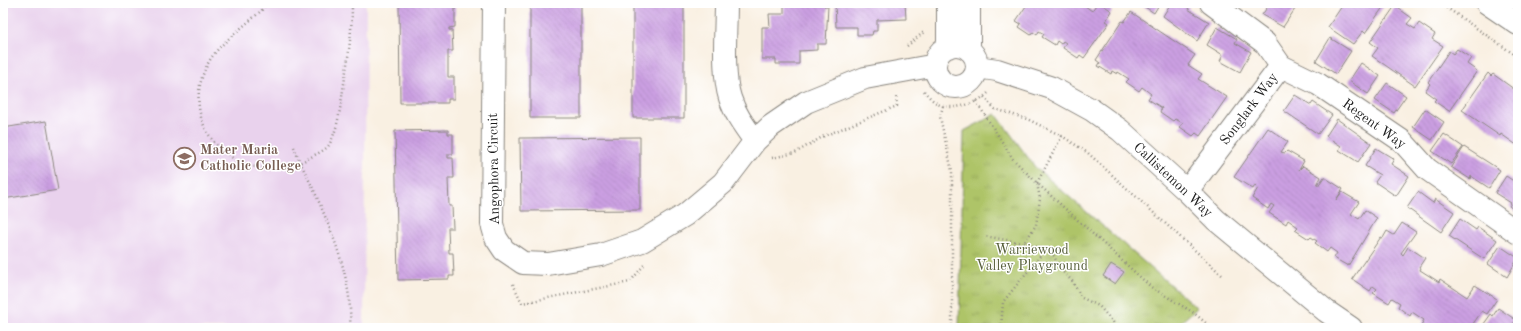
<svg xmlns="http://www.w3.org/2000/svg" width="1521" height="331" font-family="'Old Standard TT',serif">
  <style>
    .built { fill: #e9d2ed }
    .park { fill: url(#park-tufts); stroke: #657042 }
    .building { fill: url(#building-back-hatch) }
    .lines { fill: none; stroke-linecap: round; stroke-linejoin: round }
    .minor-casing { stroke: #8a867f; stroke-width: 24 }
    .tertiary-casing { stroke: #8a867f; stroke-width: 24 }
    .path { stroke: #8a867f; stroke-width: 2.5; stroke-dasharray: 1 3; stroke-linecap: butt }
    .minor { stroke: #fff; stroke-width: 22 }
    .tertiary { stroke: #fff; stroke-width: 22 }
    .labels { text-anchor: middle; dominant-baseline: central; stroke-width: 3; stroke-linejoin: round; paint-order: stroke }
    .street-label { font-size: 14px; fill: #1c1c1c; stroke: #fff }
    .education-label { font-size: 14px; font-weight: bold; fill: #785e54; stroke: #fff; text-anchor: start }
    .park-label { font-size: 14px; fill: #565f3a; stroke: #fff }
  </style>
  <defs>
    <pattern id="park-tufts" width="24" height="20" patternUnits="userSpaceOnUse"><rect width="24" height="20" fill="#aec468"/><path d="M3 7l-1-3M5 7V3M7 7l1-3M15 17l-1-3M17 17v-4M19 17l1-3" fill="none" stroke="#95a85a"/></pattern>
    <pattern id="building-back-hatch" width="6" height="6" patternUnits="userSpaceOnUse"><rect width="6" height="6" fill="#cb9fe2"/><path d="M-1 5l2 2M0 0l6 6M5-1l2 2" fill="none" stroke="#ae88c1"/></pattern>
  </defs>
  <rect width="100%" height="100%" fill="#fff"/>
  <filter id="ink" filterUnits="userSpaceOnUse"><feTurbulence type="fractalNoise" baseFrequency=".025" numOctaves="2"/><feDisplacementMap in="SourceGraphic" scale="8" xChannelSelector="R" yChannelSelector="G"/><feConvolveMatrix kernelMatrix="1 2 1 2 8 2 1 2 1" color-interpolation-filters="sRGB"/></filter>
  <filter id="wash" filterUnits="userSpaceOnUse"><feTurbulence type="fractalNoise" baseFrequency=".012" numOctaves="4" result="noise"/><feDisplacementMap in="SourceGraphic" scale="16" xChannelSelector="R" yChannelSelector="G"/><feGaussianBlur stdDeviation="0.9" result="paint"/><feColorMatrix in="noise" values="0 0 0 0 0 0 0 0 0 0 0 0 0 0 0 0 0 1.4 0 .05"/><feComposite in="paint" operator="in"/></filter>
  <g filter="url(#wash)">
    <rect width="100%" height="100%" fill="#f9f0e2"/>
    <path class="built" d="M3 3H366L364 328H3Z"/>
    <path class="park" d="M996 114 1035 167 1197 308 1174 328H959L964 131Z"/>
    <g id="blocks">
      <path class="building" d="M399 3H449V6H455V27L449 28V30H452L453 51H448V77H454V99H448V103H400Z
        M530 3H581V118H530Z
        M633 3H684V118H633Z
        M784 3H824V6H828L826 44H817V50L799 51V64H776V59H762V27H770L769 14H784Z
        M835 3H905L906 19 877 20V31H873L872 35H857V27H836Z
        M1028 3H1075L1080 6 1081 3 1092 11 1097 3H1100L1112 11 1106 21 1109 23 1084 58 1080 55 1078 58 1063 48 1066 43 1063 41 1061 44 1057 41 1055 45 1042 37 1044 34 1039 31 1037 35 1033 32 1031 35 1019 27 1021 24 1016 21Z
        M1139 3H1160L1154 13Z
        M1171 3H1183L1189 7 1188 9 1209 22 1197 41 1163 16Z
        M1270 3H1303L1299 8 1297 6 1283 27 1262 15Z
        M1344 3H1386L1365 33 1363 31 1353 44 1328 27Z
        M1395 6 1412 18 1407 24 1415 29 1419 23 1435 34 1432 39 1443 46 1415 86 1372 56 1378 48 1370 42Z
        M1131 12 1195 55 1188 65 1202 74 1198 79 1227 97 1200 136 1196 133 1193 136 1180 127 1183 123 1175 119 1173 121 1160 112 1162 108 1148 99 1151 94 1142 87 1139 91 1126 82 1129 79 1118 72 1117 74 1112 71 1111 74 1098 66 1100 63 1096 60 1122 21 1124 22Z
        M1217 27 1237 39 1235 43 1251 52 1240 72 1220 61 1223 55 1207 45Z
        M1330 38 1351 51 1336 74 1316 61Z
        M1457 49 1471 58 1467 64 1477 71 1449 111 1434 101 1436 99 1425 91 1430 84 1428 82 1449 51 1453 54Z
        M1361 63 1380 76 1368 94 1349 81Z
        M1488 73 1491 76 1493 74 1518 92V146L1501 134 1500 136 1462 110Z
        M1387 83 1406 96 1394 113 1375 100Z
        M1295 95 1311 105 1313 102 1332 115 1318 134 1284 111Z
        M1425 109 1444 122 1432 140 1413 127Z
        M1337 119 1371 143 1358 162 1339 150 1341 146 1326 136Z
        M46 121 58 190 3 199V128Z
        M1268 128 1288 142 1281 152 1285 153 1287 151 1304 161 1299 170 1303 166 1321 177 1317 185 1318 186 1324 177 1343 189 1336 200 1342 192 1359 202 1351 214 1359 219 1365 210 1377 218 1348 266 1334 258 1337 253 1330 248 1327 252 1315 243 1317 241 1311 237 1309 239 1295 230 1298 227 1288 220 1286 224 1269 213 1274 206 1271 204 1268 209 1252 198 1258 188 1255 185 1253 189 1234 177Z
        M448 130V134H453V154H448V158H453L454 178H448L449 206H452L453 228H448L449 253H453L454 276H449V279L398 280 395 131Z
        M1444 134 1463 147 1451 164 1432 151Z
        M640 137V210L521 211 520 138Z
        M1464 147 1500 170 1489 188 1471 176 1470 179 1451 167Z
        M1376 148 1394 159 1391 164 1409 176 1396 196 1375 182 1380 175 1365 166Z
        M1506 176 1518 184V213L1509 206 1511 203 1495 193Z
        M1418 192 1433 203 1435 199 1454 212 1441 232 1407 208Z
        M1460 219 1476 230 1478 227 1497 240 1484 259 1449 236Z
        M1402 223 1416 232 1401 253 1403 255 1408 247 1425 258 1419 267 1421 268 1420 270 1439 282 1440 279 1467 297 1475 285 1497 299 1487 314 1482 311 1470 328H1426L1421 325 1424 320 1412 312 1410 316 1398 307 1400 303 1392 298 1389 303 1373 293 1377 289 1373 286 1370 291 1352 279 1381 237 1383 238 1387 231 1394 235Z
        M1500 246 1518 258 1507 277 1488 264Z
        M1111 264 1124 272 1115 284 1103 276Z
        M1498 308 1516 320 1510 328H1481L1491 314 1493 316Z"/>
    </g>
  </g>
  <g filter="url(#ink)">
    <use href="#blocks" fill-opacity="0" stroke="#8a867f" stroke-width="1"/>
    <g class="lines">
      <defs>
        <path id="minor" d="M494 3 492 224 496 238 504 250 523 263 548 264 601 255 642 241 685 215 723 183 755 141 771 126 806 102 865 78 925 67H935
          M726 3C726 30 722 73 730 98 735 114 745 127 755 141
          M1211 3 1265 43 1281 66 1318 84 1402 141 1427 169 1518 233
          M935 66a21 21 0 1 1 42 0a21 21 0 1 1-42 0Z
          M948 47V3
          M969 50V3
          M977 67 997 70 1052 88 1092 110 1120 130 1187 191 1216 220 1326 311 1351 328
          M1187 191 1281 66"/>
        <path id="tertiary" d="M1487 3 1518 24"/>
      </defs>
      <use href="#minor" class="minor-casing"/>
      <use href="#tertiary" class="tertiary-casing"/>
      <path class="path" d="M267 3 261 11C247 24 219 44 210 60 169 129 246 196 311 157 316 154 326 150 329 145 338 129 340 109 343 90 348 59 352 34 352 3
        M1440 3 1518 57
        M907 46 925 31
        M924 91C929 97 935 104 943 106 958 110 980 102 989 92
        M984 97 995 109 1027 119 1062 136 1088 153 1222 275
        M976 101 1013 159 1037 183 1040 199 1036 225 1024 243 984 236
        M943 106 940 117 952 171V328
        M1062 136 1037 183 1151 287 1194 313 1212 328
        M294 147C300 164 309 179 316 195 334 237 353 282 350 328
        M772 158 795 153 824 136 897 106 896 96
        M1024 243 1045 250 1054 256 1060 269 1072 281 1082 298 1099 306 1113 322 1114 328
        M513 284 522 303 630 282 644 265
        M1001 328 1003 302 1045 250"/>
      <use href="#minor" class="minor"/>
      <use href="#tertiary" class="tertiary"/>
    </g>
  </g>
  <defs>
    <symbol id="school-ring" viewBox="-11 -11 22 22"><circle r="9.5" fill="#fff" stroke="#8d6e63" stroke-width="1.5"/><path d="M0-5L7-2L0 1L-7-2ZM-4 1L0 2.5L4 1V4Q0 6-4 4Z" fill="#8d6e63"/></symbol>
  </defs>
  <g fill-rule="evenodd">
    <use href="#school-ring" x="172" y="146" width="25" height="25"/>
  </g>
  <g class="labels">
    <g class="street-label">
      <text transform="translate(1249 109) rotate(-53)">Songlark Way</text>
      <text transform="translate(1374 124) rotate(36)">Regent Way</text>
      <text transform="translate(494 169) rotate(-91)">Angophora Circuit</text>
      <text transform="translate(1173 180) rotate(43)">Callistemon Way</text>
    </g>
    <g class="education-label">
      <text x="200" y="150">Mater Maria<tspan x="200" dy="16">Catholic College</tspan></text>
    </g>
    <g class="park-label">
      <text x="1032" y="250">Warriewood<tspan x="1032" dy="16">Valley Playground</tspan></text>
    </g>
  </g>
  <rect width="1521" height="331" fill="none" stroke="#fff" stroke-width="16"/>
</svg>
